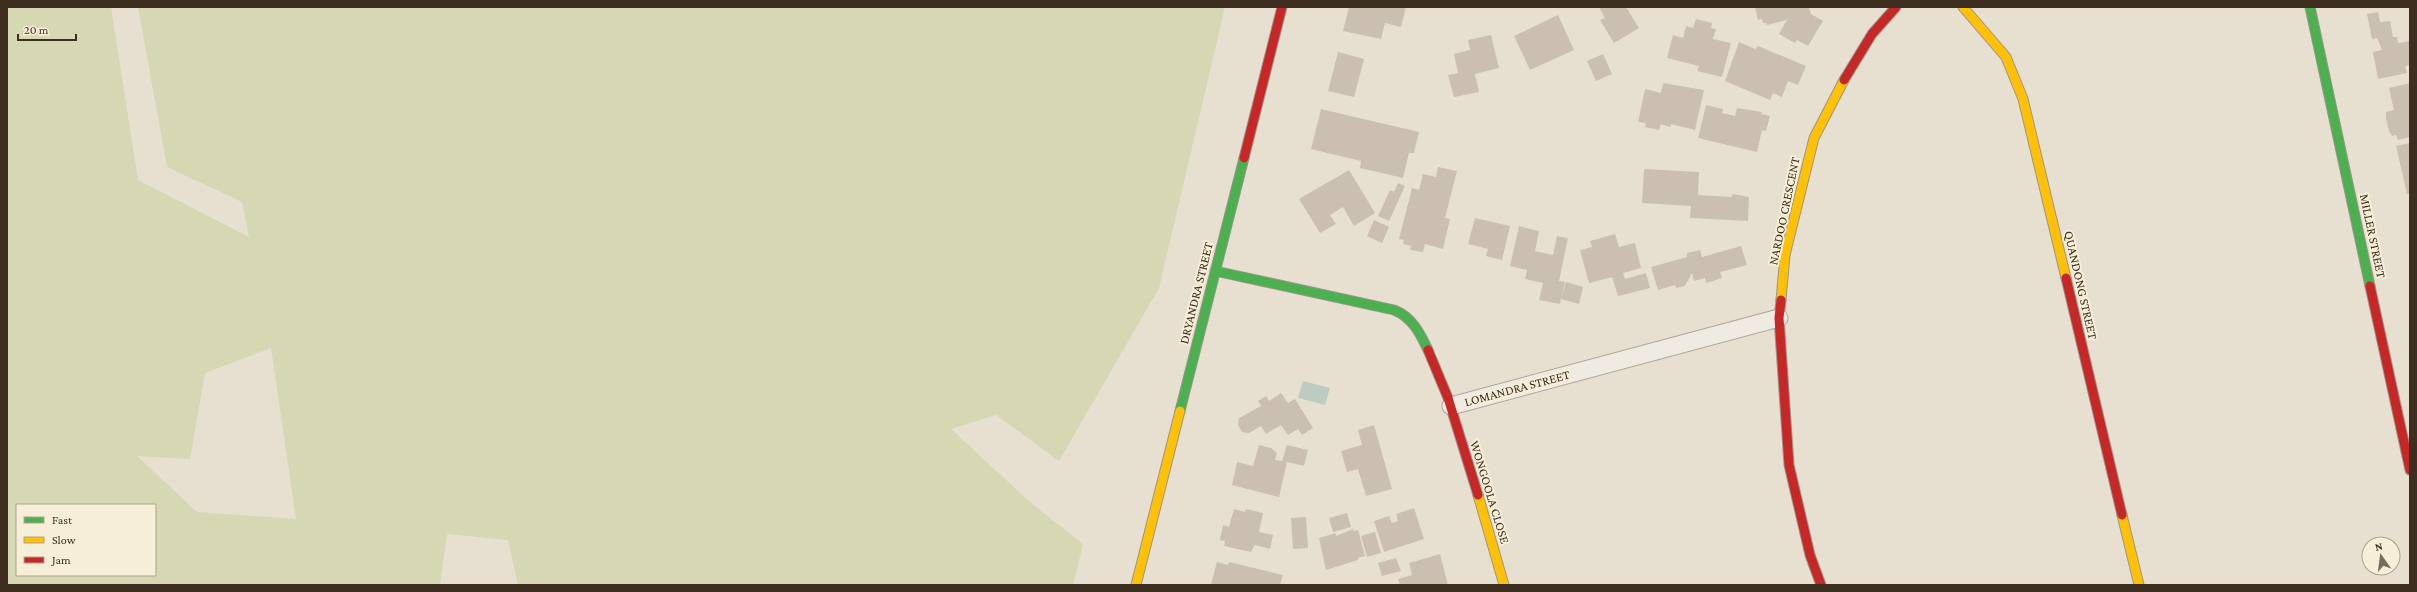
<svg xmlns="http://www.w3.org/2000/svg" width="2417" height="592" font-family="'Crimson Pro',serif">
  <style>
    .green { fill: #d6d7b3; fill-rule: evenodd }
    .water { fill: #bcccc2 }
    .building { fill: #cbbfb2 }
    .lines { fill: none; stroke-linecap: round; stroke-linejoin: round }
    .street-casing { stroke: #ada599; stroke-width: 19 }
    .fast-casing { stroke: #9c958a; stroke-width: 11 }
    .slow-casing { stroke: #9c958a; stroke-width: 11 }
    .jam-casing { stroke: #9c958a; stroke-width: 11 }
    .street { stroke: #efebe3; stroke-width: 17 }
    .fast { stroke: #4caf50; stroke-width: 9 }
    .slow { stroke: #ffc107; stroke-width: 9 }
    .jam { stroke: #c62828; stroke-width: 9 }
    .labels { text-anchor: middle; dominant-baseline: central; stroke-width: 4; stroke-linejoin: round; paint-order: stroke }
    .street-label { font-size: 13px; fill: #3d2e20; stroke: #f7eed8 }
  </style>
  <rect width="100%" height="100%" fill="#e7e0d1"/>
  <path class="green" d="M7 7H111L138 180 249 237 242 202 167 167 138 7H1225L1159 288 1059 461 996 415 951 429 1031 503 1083 544 1073 585H518L508 540 447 534 440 585H7ZM271 348 296 519 197 512 137 456 190 459 205 373ZM17 505H155V575H17Z"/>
  <path class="water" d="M1303 381 1330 388 1325 405 1298 398Z"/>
  <path class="building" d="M1349 7H1406L1401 27 1385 23 1381 39 1343 31Z
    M1599 7H1626L1639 28 1614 43 1600 20 1605 18Z
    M1755 7H1809L1811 14 1823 21 1808 46 1797 40 1795 43 1779 34 1787 20 1767 25 1766 23H1763L1762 19 1758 20Z
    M2378 12 2380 22 2390 21 2393 37H2397L2398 43 2410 41V65L2405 66 2407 73 2378 79 2373 52 2382 50 2377 38 2372 39 2367 14Z
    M1558 15 1574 50 1530 70 1514 36Z
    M1696 19 1712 23 1711 28 1716 29 1713 39 1731 43 1722 77 1697 71 1699 66 1667 58 1673 35 1683 38 1686 26 1693 28Z
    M1491 35 1499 68 1475 74 1479 92 1454 97 1448 75 1458 73 1454 54 1470 50 1468 40Z
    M1739 42 1755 49 1758 46 1806 66 1798 85 1788 81 1782 97 1773 93 1770 100 1725 81Z
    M1338 52 1364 59 1354 97 1328 91Z
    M1603 54 1612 74 1596 81 1587 61Z
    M1663 83 1704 90 1695 130 1671 124 1670 127 1661 124 1659 130 1645 127 1646 123 1638 122 1645 89 1661 93Z
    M2410 83V137L2398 140 2396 135 2392 136 2389 131 2386 119V112L2394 110 2389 88Z
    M1706 105 1723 109 1722 113 1735 116 1737 108 1762 112 1761 114 1770 116 1766 131 1762 130 1757 152 1698 138Z
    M1321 109 1419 132 1414 153H1409L1403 178 1360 168 1361 161 1311 149Z
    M2410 143V193L2407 194 2396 146Z
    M1438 167 1457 171 1445 218 1450 219 1443 249 1425 244 1423 252 1410 250 1411 246 1403 244 1404 240 1399 239 1412 188 1419 190 1423 174 1436 177Z
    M1644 169 1699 172 1698 195 1732 197V194L1749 197 1748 221 1690 218 1691 206 1642 203Z
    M1349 170 1375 213 1354 226 1343 207 1330 215 1336 224 1320 233 1299 199Z
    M1398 183 1405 186 1389 221 1378 216 1390 190 1394 192Z
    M1475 218 1510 226 1502 260 1486 256 1488 249 1468 244Z
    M1374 220 1389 227 1382 243 1367 236Z
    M1519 226 1539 231 1535 251 1553 255 1557 236 1568 238 1559 281 1565 282 1562 297 1566 282 1583 287 1579 304 1561 299 1560 304 1539 300 1543 283 1525 279 1527 270 1510 266Z
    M1615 234 1619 247 1635 243 1641 268 1623 273 1625 279 1646 273 1650 288 1618 296 1612 277 1589 283 1580 250 1592 247 1590 241Z
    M1741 246 1747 265 1720 272 1722 278 1706 283 1705 278 1694 281 1692 273 1685 286 1676 288 1675 285 1658 290 1651 267 1687 257V253L1700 250 1702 257Z
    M1281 393 1288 403 1295 399 1313 428 1302 435 1298 429 1288 435 1281 425 1266 434 1261 426 1249 433 1242 432 1238 425 1239 418 1261 406 1258 401 1266 396 1269 401Z
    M1374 425 1392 489 1366 496 1358 469 1347 472 1341 451 1362 445 1358 430Z
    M1259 445 1271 448 1277 453 1275 460 1282 461 1287 445 1308 450 1304 466 1287 462 1279 497 1232 485 1237 462 1253 466Z
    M1414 508 1424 539 1384 552 1374 521 1389 516 1392 523 1398 521 1396 514Z
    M1234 509 1245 512 1246 509 1263 513 1259 532 1273 535 1270 549 1255 545 1251 552 1224 546 1225 541 1220 540 1223 525 1229 527Z
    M1347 513 1351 527 1333 532 1329 518Z
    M1306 517 1308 548 1293 549 1291 518Z
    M1353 529 1354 531 1358 530 1365 556 1358 558V560L1326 570 1319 538 1336 533V536Z
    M1375 532 1381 553 1367 557 1361 536Z
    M1440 554 1448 585H1400L1398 579 1412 575 1409 563Z
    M1396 558 1401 571 1382 576 1378 563Z
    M1217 562 1228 565 1229 562 1283 575 1280 585 1211 584Z"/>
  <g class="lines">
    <defs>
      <path id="street" d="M1451 406 1779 318"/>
      <path id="fast" d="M2310 7 2370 286
        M1215 271 1394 310C1412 317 1420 333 1428 350
        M1180 411 1244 158"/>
      <path id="slow" d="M1963 7 2006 57 2023 99 2066 278
        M1781 300 1785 255 1814 138 1844 80
        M1478 495 1504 585
        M2122 515 2139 585
        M1136 585 1180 411"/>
      <path id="jam" d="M1844 80 1872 34 1896 7
        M1244 158 1282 7
        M2066 278 2122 515
        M2370 286 2410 470
        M1781 300 1779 318 1789 465 1810 555 1821 585
        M1428 350 1448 398 1478 495"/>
    </defs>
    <use href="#street" class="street-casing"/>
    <use href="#fast" class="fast-casing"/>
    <use href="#slow" class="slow-casing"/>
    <use href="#jam" class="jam-casing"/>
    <use href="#street" class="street"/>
    <use href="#fast" class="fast"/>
    <use href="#slow" class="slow"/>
    <use href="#jam" class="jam"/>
  </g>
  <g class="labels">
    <g class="street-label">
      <text transform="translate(1784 211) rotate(-78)">NARDOO CRESCENT</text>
      <text transform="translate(2373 236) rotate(78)">MILLER STREET</text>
      <text transform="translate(2081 285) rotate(77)">QUANDONG STREET</text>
      <text transform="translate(1196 293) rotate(-76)">DRYANDRA STREET</text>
      <text transform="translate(1517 388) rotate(-15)">LOMANDRA STREET</text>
      <text transform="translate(1490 492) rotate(73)">WONGOOLA CLOSE</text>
    </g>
  </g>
  <rect width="2417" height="592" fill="none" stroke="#3d2e20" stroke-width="16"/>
  <rect x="16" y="504" width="140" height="72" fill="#f7eed8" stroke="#ada18e"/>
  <rect x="24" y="517" width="20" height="6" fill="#4caf50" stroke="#ada18e"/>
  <text x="52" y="524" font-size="12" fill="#3d2e20">Fast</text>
  <rect x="24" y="537" width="20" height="6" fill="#ffc107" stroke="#ada18e"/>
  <text x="52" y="544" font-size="12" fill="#3d2e20">Slow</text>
  <rect x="24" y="557" width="20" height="6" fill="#c62828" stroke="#ada18e"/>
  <text x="52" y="564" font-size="12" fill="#3d2e20">Jam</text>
  <g transform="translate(2381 556) rotate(346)"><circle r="19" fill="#f7eed8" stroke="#ada18e"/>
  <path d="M0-3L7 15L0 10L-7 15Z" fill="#786c5e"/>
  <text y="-6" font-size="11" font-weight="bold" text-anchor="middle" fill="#3d2e20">N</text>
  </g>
  <path d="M18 34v6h58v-6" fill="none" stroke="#3d2e20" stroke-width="2"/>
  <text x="24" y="34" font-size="12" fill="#3d2e20" stroke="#f7eed8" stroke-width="3" paint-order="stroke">20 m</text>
</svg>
